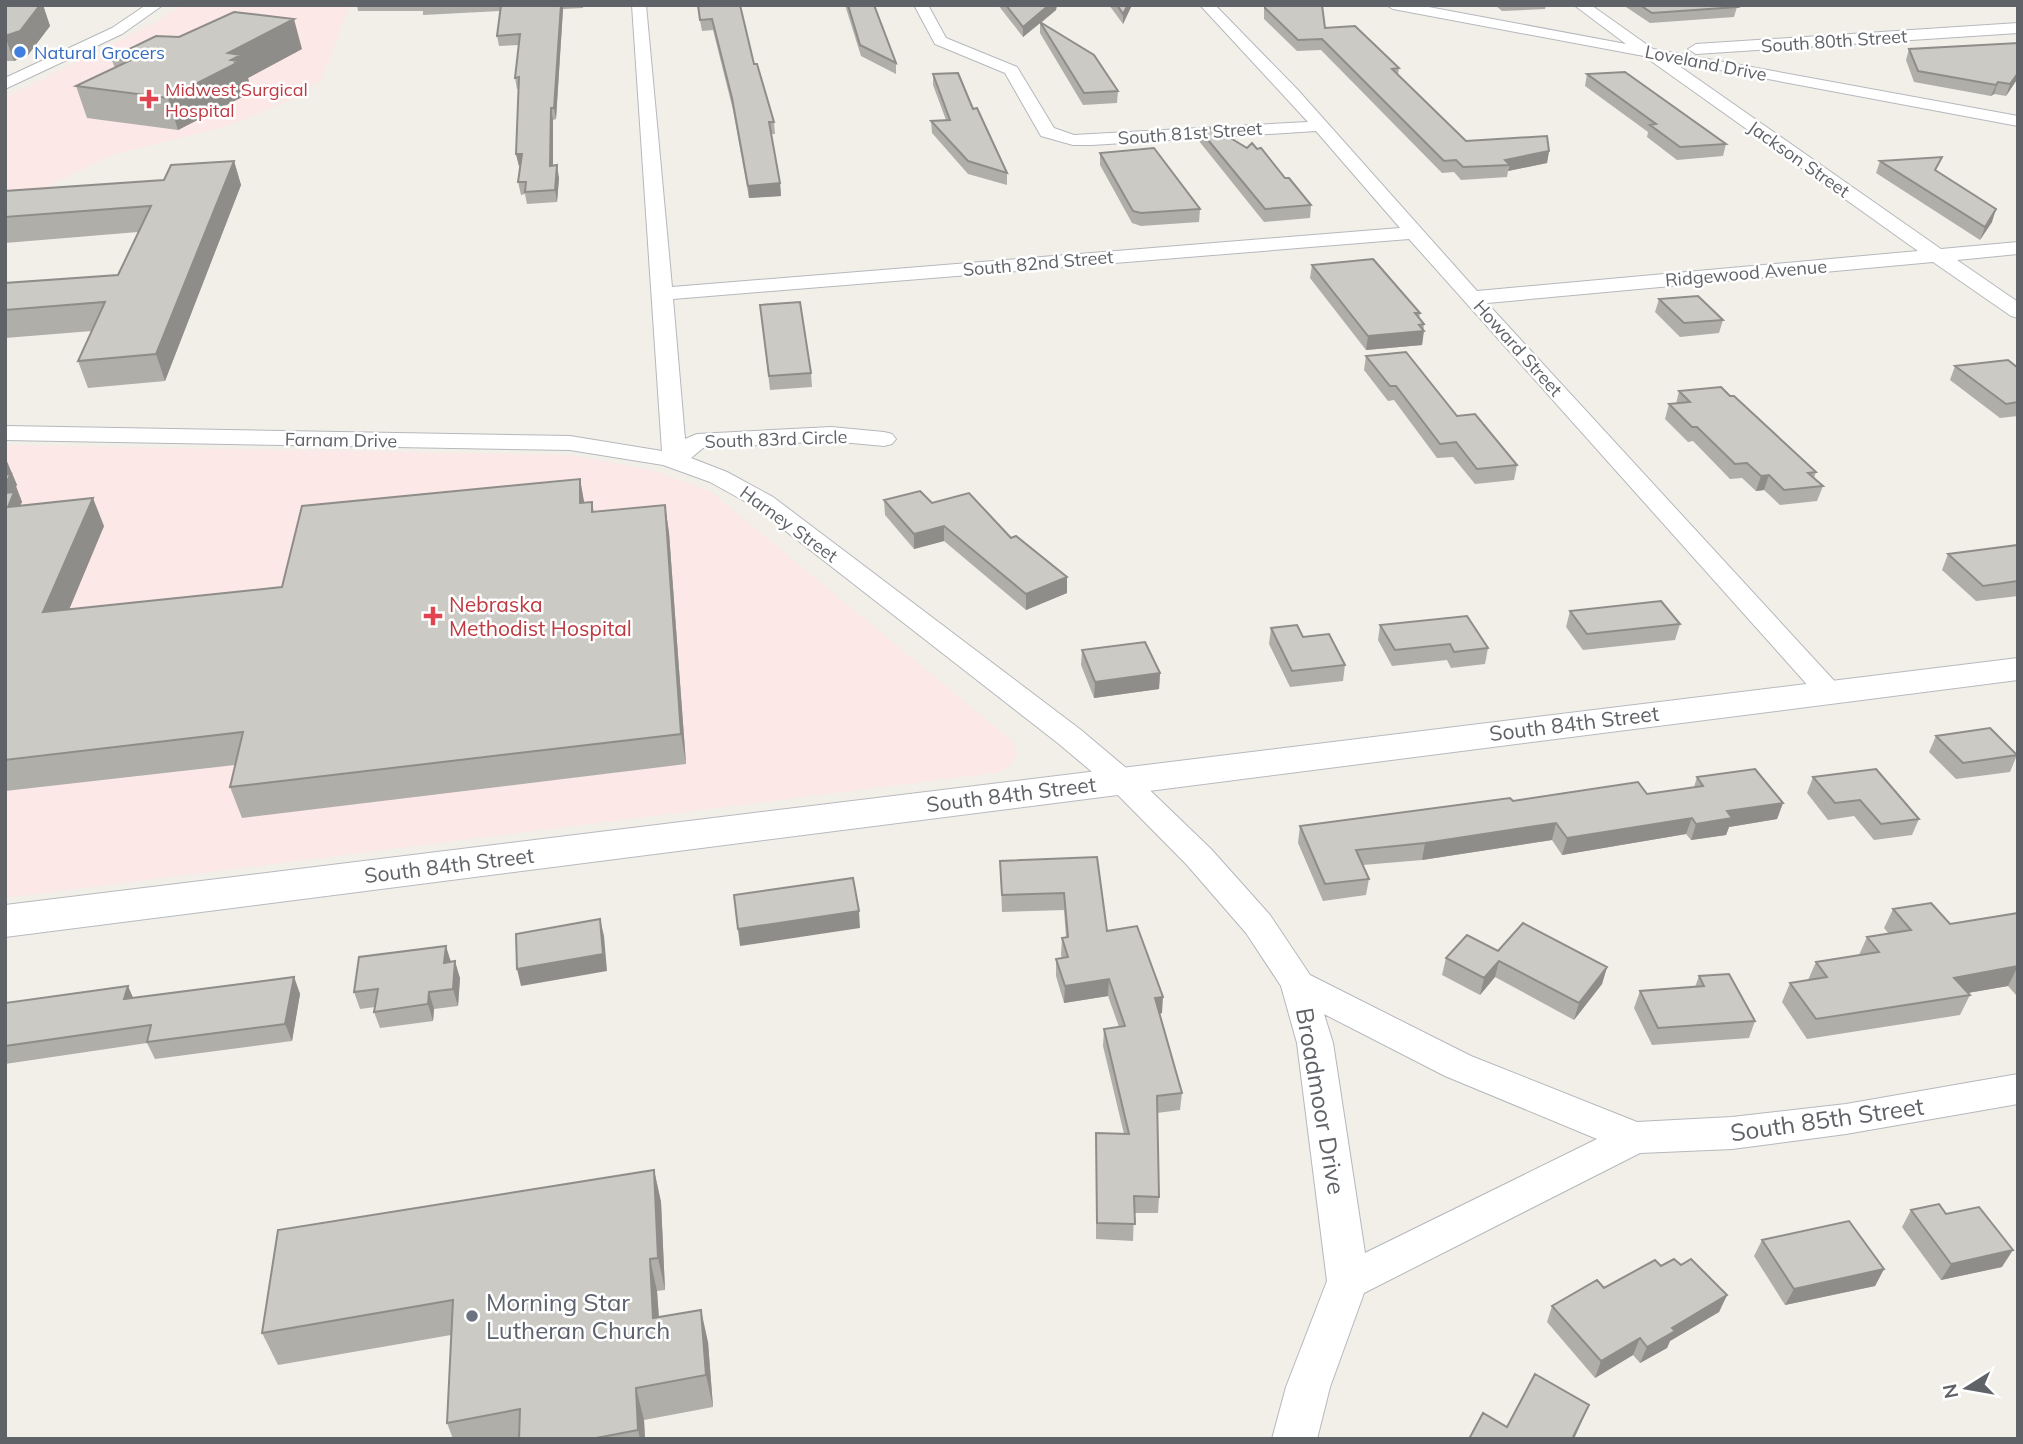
<svg xmlns="http://www.w3.org/2000/svg" width="2023" height="1444" font-family="Mulish,sans-serif">
  <style>
    .medical { fill: #fce8e6 }
    .lines { fill: none; stroke-linecap: round; stroke-linejoin: round }
    .minor-casing { stroke: #b5b8bc; stroke-width: 2 }
    .secondary-casing { stroke: #b6babf; stroke-width: 2 }
    .minor { fill: #fff; fill-rule: evenodd }
    .secondary { fill: #fff; fill-rule: evenodd }
    .wall { fill: #afaea9 }
    .shaded-wall { fill: #8f8d8a }
    .building { fill: #cccac5; stroke: #8f8d8a; stroke-width: 2 }
    .shop-dot { fill: #3f7fe0; stroke: #fff; stroke-width: 2.5 }
    .health-dot { fill: #e0444e; stroke: #fff; stroke-width: 2.5 }
    .worship-dot { fill: #6b7280; stroke: #fff; stroke-width: 2.5 }
    .labels { text-anchor: middle; dominant-baseline: central; stroke-width: 5; stroke-linejoin: round; paint-order: stroke }
    .far-street-label { font-size: 18px; fill: #5f6368; stroke: #fff }
    .far-shop-label { font-size: 18px; fill: #366cbe; stroke: #fff; text-anchor: start }
    .far-health-label { font-size: 18px; fill: #be3a42; stroke: #fff; text-anchor: start }
    .health-label { font-size: 21px; fill: #be3a42; stroke: #fff; text-anchor: start }
    .street-label { font-size: 21px; fill: #5f6368; stroke: #fff }
    .near-street-label { font-size: 24px; fill: #5f6368; stroke: #fff }
    .near-worship-label { font-size: 24px; fill: #5b616d; stroke: #fff; text-anchor: start }
  </style>
  <rect width="100%" height="100%" fill="#f1efe8"/>
  <path class="medical" d="M182 5H350L321 80 290 100 228 126 112 155 40 190 5 191V98L153 24Z
    M5 445 571 455 651 470 710 491 1012 741 1017 753 1012 764 1001 772 5 898Z"/>
  <g class="lines">
    <defs>
      <path id="minor" d="M146 5H163L122 34 5 89V78L112 28Z
        M632 5H646L672 287 1400 228 1316 131 1092 145H1073L1041 136 1005 73 935 44 914 5H928L946 38 1017 67 1054 128 1074 135 1308 122 1200 5H1215L1297 89 1477 291 1918 251 1644 56 1393 9 1386 5H1418L1626 44 1574 5H1591L1653 49 2018 116V126L1672 61 1941 249 2018 242V254L1957 260 2018 302V318L2011 316 1933 262 1487 303 1839 686 1844 692 1839 698 1829 701 1819 698 1409 239 673 299 685 439 697 434 831 427 884 432 892 434 896 439 892 444 884 446 831 441 703 448 691 458 727 472 773 497 1081 730 1132 773 1211 849 1270 915 1310 975 1471 1056 1637 1122 1732 1117 1846 1104 2018 1074V1104L1846 1134 1732 1149 1640 1153 1364 1293 1330 1387 1317 1439H1272L1286 1387 1327 1281 1297 1043 1281 986 1246 933 1187 865 1110 787 1059 744 755 507 710 482 663 465 570 450 5 440V426L570 436 662 451ZM1324 1014 1445 1076 1597 1139 1365 1253 1333 1043Z
        M2018 23V33L1696 54 1688 49 1696 44Z"/>
      <path id="secondary" d="M2018 658V680L5 937V905Z"/>
    </defs>
    <use href="#minor" class="minor-casing"/>
    <use href="#secondary" class="secondary-casing"/>
    <use href="#minor" class="minor"/>
    <use href="#secondary" class="secondary"/>
  </g>
  <path class="wall" d="M5 5H43L50 26 28 55 14 61H5Z
    M357 5H583V8L563 9 556 119 553 120V166L559 178 557 202 527 204 525 194 521 195 518 182 520 166H519L516 154 519 89H517L515 78 519 45 499 46 497 36 500 11 423 15V11H358Z
    M697 5H740L754 64 774 122 775 134H771L780 183 781 196 749 198 733 110 713 30 702 31Z
    M845 5H874L896 63V74L861 56Z
    M998 5H1057L1056 10 1041 23 1118 91 1117 103 1083 105 1040 33V23L1023 37Z
    M1109 5H1132L1123 24Z
    M1264 5H1322L1325 28 1399 68 1398 75 1466 141 1549 151 1547 163 1508 171 1507 177 1461 180 1454 172 1442 173 1321 50 1297 51 1264 19Z
    M1495 5H1546L1545 9 1502 11Z
    M1623 5H1733L1737 7 1734 17 1650 23Z
    M2018 43V78L2006 96 1994 94 1991 96 1914 82 1906 60 1909 49Z
    M302 49 248 78 250 86 245 88 247 93H245L246 95 178 130 87 118 76 86 115 68 111 58Z
    M933 74 973 109 1007 173V185L968 174 932 133 931 121 946 120 933 85Z
    M1587 74 1726 144 1723 156 1677 160 1647 137 1648 132 1585 86Z
    M1199 129 1285 178 1311 205 1310 218 1264 222 1199 141Z
    M1100 153 1200 209 1199 222 1141 226 1132 223 1100 165Z
    M234 161 241 185 165 381 88 388 78 361 92 331 5 338V283L118 275 138 232 5 243V191L164 180Z
    M1880 161 1937 171 1992 222 1980 240 1876 173Z
    M1312 265 1420 313 1419 319 1424 324 1422 345 1366 350 1310 278Z
    M1659 299 1723 320 1719 333 1680 337 1655 312Z
    M760 305 811 373 812 387 770 390Z
    M1366 356 1457 416 1517 465 1514 480 1475 484 1453 457 1437 458 1394 400 1388 401 1364 370Z
    M1955 366 2018 368V416L2000 418 1950 380Z
    M1679 391 1816 472 1814 478 1823 486 1817 501 1780 505 1764 490 1756 491 1742 478 1730 479 1693 441 1688 442 1665 419 1669 404H1676Z
    M5 457 17 485 16 487 22 502 20 505 104 526 69 609 282 587 580 479 584 503 592 502 594 512 665 505 669 533 686 764 242 818 230 787 235 765 5 791Z
    M884 500 932 503 1011 538 1067 577V593L1026 610 944 541 914 549 885 515Z
    M2018 545V596L1976 601 1942 570 1948 554Z
    M1570 611 1680 624 1675 640 1583 650 1566 627Z
    M1380 625 1488 648 1485 664 1451 668 1447 660 1392 666 1378 640Z
    M1271 628 1303 637 1345 665 1343 681 1290 687 1269 644Z
    M1082 650 1160 673 1159 689 1094 698 1081 665Z
    M1936 736 2017 755 2010 772 1956 779 1929 752Z
    M1697 777 1783 803 1777 819 1729 827 1726 835 1691 840 1686 834 1562 855 1552 840 1422 860 1363 865 1369 879 1366 895 1323 901 1298 843 1300 826 1647 794 1694 787Z
    M1813 777 1919 819 1912 835 1874 840 1854 816 1828 820 1807 793Z
    M1097 857 1107 931 1162 1013 1160 1014 1182 1093 1180 1110 1157 1113 1159 1197 1158 1213H1134L1133 1241 1096 1239V1133L1124 1134 1103 1046 1104 1029 1119 1027 1108 996 1064 1003 1056 976V959L1062 958 1061 955 1062 938 1066 937 1064 910 1002 912 1000 861Z
    M1893 909 1950 924 2018 913V995H2016L2008 986 1968 993 1970 995 1960 1015 1807 1039 1782 1002 1790 983 1808 980 1816 962 1859 955 1867 937 1889 934 1884 928Z
    M1498 951 1607 967 1602 984 1574 1020 1495 977 1480 995 1442 975 1446 958Z
    M451 962 460 978 458 1006 434 1009 433 1021 380 1028 374 1012 375 1007 360 1009 354 992Z
    M1699 976 1755 1021 1749 1038 1652 1045 1634 1008 1640 991 1695 987Z
    M294 977 300 994 292 1041 155 1059 147 1043 5 1064V1003L133 998Z
    M654 1170 661 1202 665 1290 657 1291 659 1317 708 1342 713 1407 644 1420 645 1439H453L447 1423 451 1335 278 1365 262 1333Z
    M1911 1210 1946 1214 2002 1267 1941 1280 1902 1227Z
    M1762 1240 1884 1269 1875 1286 1785 1305 1754 1256Z
    M1681 1265 1727 1295 1719 1312 1670 1341 1667 1348 1640 1363 1633 1355 1595 1378 1547 1322 1552 1306 1661 1266Z"/>
  <path class="shaded-wall" d="M40 5H43L50 26 28 55 14 61 5 36Z
    M561 5H563V9L556 119 554 108Z
    M1049 5H1057L1056 10 1023 37V27Z
    M1128 5H1132L1123 24V14Z
    M294 19 302 49 248 78 250 86 245 88 247 93H245L246 95 178 130 168 98 228 53Z
    M2018 73V78L2006 96 2010 84Z
    M1998 82 1994 94 1991 96 1996 85Z
    M551 108 553 120V178L550 166Z
    M1549 151 1547 163 1508 171 1510 165 1505 160Z
    M516 154H522L524 166H519Z
    M234 161 241 185 165 381 156 354Z
    M557 165 559 178 557 202 555 190Z
    M780 183 781 196 749 198 748 186Z
    M1996 209 1992 222 1980 240 1985 227Z
    M1424 331 1422 345 1366 350 1368 336Z
    M5 457 17 485 16 486 22 502 20 506V534L5 505Z
    M1769 475 1764 490 1756 491 1761 476Z
    M580 479 585 507 580 503Z
    M93 498 104 526 56 641 43 612Z
    M665 505 669 533 686 764 681 734Z
    M944 526V541L914 549V534Z
    M1067 577V593L1026 610V594Z
    M1160 673 1159 689 1094 698 1095 682Z
    M1783 803 1777 819 1729 827 1726 835 1691 840 1696 824 1727 811Z
    M1692 818 1686 834 1562 855 1567 838Z
    M1556 823 1552 840 1422 860 1425 843Z
    M859 911 860 928 740 946 738 929Z
    M600 919 604 936 607 971 521 986 517 969Z
    M446 946 451 962 444 963Z
    M455 961 460 978 458 1006 453 989Z
    M1499 961 1495 977 1480 995 1484 978Z
    M2018 966 2008 986 1944 997 1954 978Z
    M1607 967 1602 984 1574 1020 1579 1003Z
    M294 977 300 994 292 1041 285 1024Z
    M1109 979 1108 996 1064 1003 1065 986Z
    M128 986 135 1002 124 999Z
    M429 992 434 1009 433 1021 428 1004Z
    M1163 997 1162 1013 1154 1015 1155 998Z
    M654 1170 661 1202 665 1290 658 1258Z
    M2013 1250 2002 1267 1941 1280 1951 1264Z
    M650 1259 657 1291 661 1350 653 1318Z
    M1884 1269 1875 1286 1785 1305 1794 1289Z
    M1727 1295 1719 1312 1670 1341 1667 1348 1640 1363 1647 1347 1672 1328Z
    M701 1310 708 1342 713 1407 706 1375Z
    M1640 1338 1633 1355 1595 1378 1601 1361Z
    M636 1388 644 1420 645 1439H640L638 1430Z
    M1589 1405 1574 1439H1572Z"/>
  <path class="building" d="M5 5H40L20 31 5 36Z
    M501 5H561L554 108H551L550 166 557 165 555 190 525 192 526 182H518L522 154H516L519 77 515 78 520 34 497 36Z
    M698 5H740L754 64H757L774 122H769L780 183 748 186 732 98 712 19 700 20Z
    M848 5H874L896 63 860 45Z
    M1006 5H1049L1023 27Z
    M1117 5H1128L1123 14Z
    M1265 5H1322L1325 28 1355 26 1399 68 1392 69 1466 141 1547 136 1549 151 1505 160 1510 165 1463 167 1456 160 1444 161 1322 39 1298 40 1265 8Z
    M1640 5H1733L1737 7 1652 13Z
    M234 12 294 19 228 53 241 55 231 60 238 61 234 63H237L168 98 76 86 129 61 111 58 156 36 179 37Z
    M1040 22 1094 55 1118 91 1084 93Z
    M2018 43V73L2010 84 1998 82 1996 85 1918 71 1909 49Z
    M1625 72 1726 144 1680 147 1650 125 1656 124 1587 74Z
    M958 73 973 109 977 108 1007 173 968 161 931 121 950 120 933 74Z
    M1214 128 1247 148 1252 143 1257 149 1261 148 1285 178H1289L1311 205 1265 209 1199 129Z
    M1154 148 1200 209 1141 213 1133 211 1100 153Z
    M1942 157 1935 170 1996 209 1985 227 1880 161Z
    M234 161 156 354 78 361 105 302 5 310V283L118 275 151 206 5 217V191L164 180 171 165Z
    M1373 259 1420 313H1415L1424 324 1419 325 1424 331 1368 336 1312 265Z
    M1698 296 1723 320 1684 323 1659 299Z
    M800 302 811 373 769 376 760 305Z
    M1406 352 1457 416 1475 414 1517 465 1477 469 1456 442 1440 444 1396 386H1390L1366 356Z
    M2008 360 2018 368V402L2006 404 1955 366Z
    M1721 387 1730 396H1734L1816 472 1808 473 1823 486 1784 490 1769 475 1761 476 1747 463 1735 464 1697 427H1692L1669 404 1690 402 1679 391Z
    M11 474 5 484V475Z
    M580 479V503L592 502V512L665 505 681 734 230 787 243 732 5 760V493L14 492 8 507 93 498 43 612 282 587 302 506Z
    M920 491 932 503 969 493 1011 538 1016 536 1067 577 1026 594 944 526 914 534 884 500Z
    M2018 545V581L1983 586 1948 554Z
    M1661 601 1680 624 1587 634 1570 611Z
    M1467 616 1488 648 1454 652 1450 644 1395 650 1380 625Z
    M1297 625 1303 637 1329 634 1345 665 1292 671 1271 628Z
    M1145 642 1160 673 1095 682 1082 650Z
    M1990 728 2017 755 1963 763 1936 736Z
    M1755 769 1783 803 1727 811 1732 818 1696 824 1692 818 1567 838 1556 823 1425 843 1356 850 1369 879 1325 884 1300 826 1510 798 1513 801 1638 782 1647 794 1703 786 1697 777Z
    M1876 769 1919 819 1881 824 1860 800 1835 803 1813 777Z
    M1097 857 1107 931 1137 926 1163 997 1155 998 1182 1093 1157 1096 1159 1197 1134 1196 1135 1224 1097 1223 1096 1133 1129 1134 1104 1029 1125 1026 1109 979 1065 986 1056 959 1068 957 1062 938 1068 937 1064 893 1002 895 1000 861Z
    M853 878 859 911 738 929 734 895Z
    M1931 903 1950 924 2018 913V966L1954 978 1970 995 1816 1019 1790 983 1827 977 1816 962 1879 952 1867 937 1911 930 1893 909Z
    M600 919 603 954 517 969 516 934Z
    M1523 923 1607 967 1579 1003 1499 961 1484 978 1446 958 1467 935 1498 951Z
    M446 946 444 963 455 961 453 989 429 992 428 1004 374 1012 378 989 354 992 359 957Z
    M1729 974 1755 1021 1658 1028 1640 991 1704 986 1699 976Z
    M294 977 285 1024 147 1042 151 1025 5 1046V1003L128 986 124 999Z
    M654 1170 658 1258 650 1259 653 1318 701 1310 706 1375 636 1388 638 1430 591 1439H519L520 1409 447 1423 453 1300 262 1333 278 1230Z
    M1939 1204 1946 1214 1979 1207 2013 1250 1951 1264 1911 1210Z
    M1849 1221 1884 1269 1794 1289 1762 1240Z
    M1674 1259 1681 1265 1691 1259 1727 1295 1672 1328 1675 1331 1647 1347 1640 1338 1601 1361 1552 1306 1597 1280 1604 1288 1655 1260 1661 1266Z
    M1535 1374 1589 1405 1572 1439H1469L1483 1413 1507 1427Z"/>
  <circle class="shop-dot" cx="20" cy="52" r="7"/>
  <g class="health-dot">
    <path d="M145.5 88.5h7v7h7v7h-7v7h-7v-7h-7v-7h7z"/>
    <path d="M429.5 605.5h7v7h7v7h-7v7h-7v-7h-7v-7h7z"/>
  </g>
  <circle class="worship-dot" cx="472" cy="1316" r="7"/>
  <g class="labels">
    <g class="far-street-label">
      <text transform="translate(1834 41) rotate(-4)">South 80th Street</text>
      <text transform="translate(1706 63) rotate(11)">Loveland Drive</text>
      <text transform="translate(1190 133) rotate(-4)">South 81st Street</text>
      <text transform="translate(1799 159) rotate(35)">Jackson Street</text>
      <text transform="translate(1038 263) rotate(-5)">South 82nd Street</text>
      <text transform="translate(1746 273) rotate(-5)">Ridgewood Avenue</text>
      <text transform="translate(1518 348) rotate(48)">Howard Street</text>
      <text transform="translate(776 439) rotate(-2)">South 83rd Circle</text>
      <text transform="translate(341 440) rotate(1)">Farnam Drive</text>
      <text transform="translate(789 524) rotate(36)">Harney Street</text>
    </g>
    <g class="far-shop-label">
      <text x="34" y="52">Natural Grocers</text>
    </g>
    <g class="far-health-label">
      <text x="165" y="89">Midwest Surgical<tspan x="165" dy="21">Hospital</tspan></text>
    </g>
    <g class="health-label">
      <text x="449" y="604">Nebraska<tspan x="449" dy="24">Methodist Hospital</tspan></text>
    </g>
    <g class="street-label">
      <text transform="translate(1574 723) rotate(-7)">South 84th Street</text>
      <text transform="translate(1011 794) rotate(-7)">South 84th Street</text>
      <text transform="translate(449 865) rotate(-7)">South 84th Street</text>
    </g>
    <g class="near-street-label">
      <text transform="translate(1321 1101) rotate(80)">Broadmoor Drive</text>
      <text transform="translate(1827 1119) rotate(-8)">South 85th Street</text>
    </g>
    <g class="near-worship-label">
      <text x="486" y="1302">Morning Star<tspan x="486" dy="28">Lutheran Church</tspan></text>
    </g>
  </g>
  <rect width="2023" height="1444" fill="none" stroke="#5f6368" stroke-width="14"/>
  <g transform="translate(1967 1388) rotate(259)" stroke="#ffffff" stroke-width="5" paint-order="stroke">
  <path d="M0-5L12 26L0 18L-12 26Z" fill="#5f6368"/>
  <text y="-10" font-size="19" font-weight="bold" text-anchor="middle" fill="#5f6368">N</text>
  </g>
</svg>
